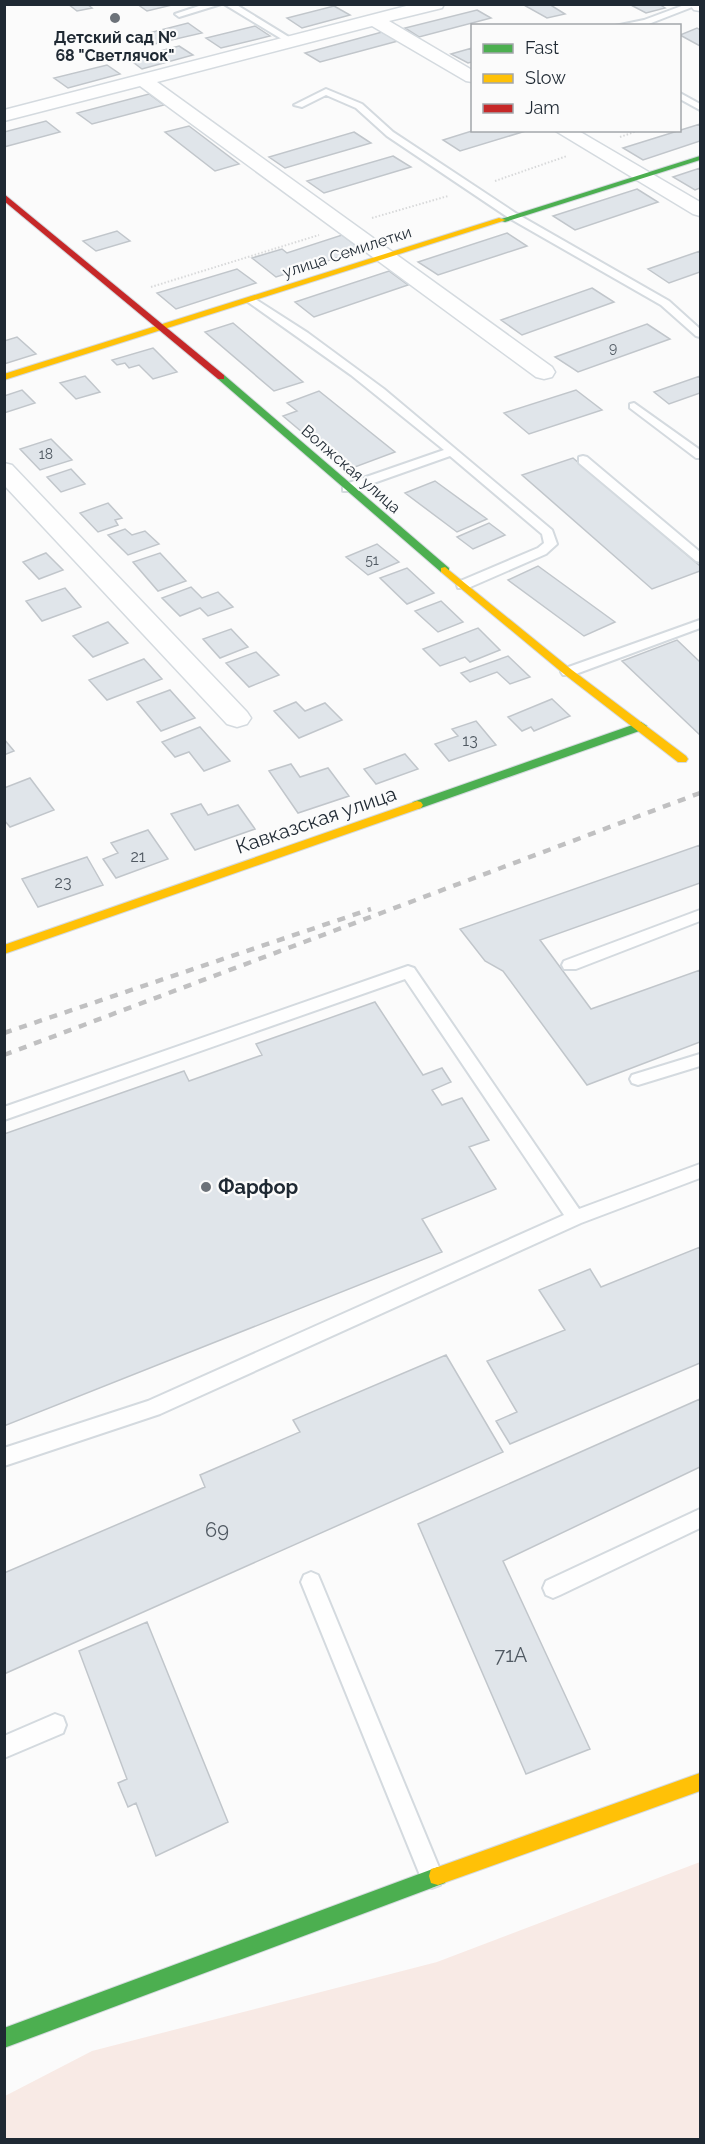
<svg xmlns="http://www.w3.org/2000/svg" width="705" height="2144" font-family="Raleway,sans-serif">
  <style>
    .green { fill: #f8eae5 }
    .building { fill: #e0e5ea; stroke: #c1c6cb; stroke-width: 1.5 }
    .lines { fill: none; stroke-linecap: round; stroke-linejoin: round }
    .lane-casing { stroke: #d4dadf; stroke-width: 4 }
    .street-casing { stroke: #d4dadf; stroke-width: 3 }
    .fast-casing { stroke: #d4dadf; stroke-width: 2 }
    .slow-casing { stroke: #d4dadf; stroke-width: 2 }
    .jam-casing { stroke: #d4dadf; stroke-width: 2 }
    .path { stroke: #d8d9da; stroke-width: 2; stroke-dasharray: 1.5 2; stroke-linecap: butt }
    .lane { fill: #fefefe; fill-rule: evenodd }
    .street { fill: #fefefe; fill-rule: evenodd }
    .fast { fill: #4caf50; fill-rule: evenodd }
    .slow { fill: #ffc107; fill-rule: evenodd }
    .jam { fill: #c62828; fill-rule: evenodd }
    .rail { stroke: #c0c0c1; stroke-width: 4.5; stroke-dasharray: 8 8; stroke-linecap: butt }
    .poi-dot { fill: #6c7279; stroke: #fbfbfb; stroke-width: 2 }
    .labels { text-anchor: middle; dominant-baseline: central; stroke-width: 4.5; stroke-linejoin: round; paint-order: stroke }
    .far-number-label { font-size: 14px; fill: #505962 }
    .far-poi-label { font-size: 16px; font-weight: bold; fill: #1f2933; stroke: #fbfbfb }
    .far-street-label { font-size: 16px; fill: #1f2933; stroke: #fbfbfb }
    .number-label { font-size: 16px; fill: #505962 }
    .street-label { font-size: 20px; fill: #1f2933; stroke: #fbfbfb }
    .poi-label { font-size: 20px; font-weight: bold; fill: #1f2933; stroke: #fbfbfb; text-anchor: start }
    .near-number-label { font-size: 20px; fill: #505962 }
  </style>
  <rect width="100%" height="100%" fill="#fbfbfb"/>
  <path class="green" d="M700 1862V2139H5V2096L92 2051 437 1962Z"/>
  <path class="building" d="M68 4H87L92 8 77 11Z
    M137 4H176L147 11Z
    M522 4H549L565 14 547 18Z
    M629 4H659L665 8 646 13Z
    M334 6 350 15 302 28 287 18Z
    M477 10 491 18 419 37 405 28Z
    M188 23 202 33 150 45 137 36Z
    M255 26 270 36 221 48 206 38Z
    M697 28 700 30V46L680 35Z
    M382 32 398 41 320 62 305 53Z
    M179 46 193 55 142 69 129 59Z
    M472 48V62L468 63 451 54Z
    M107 65 120 74 68 88 54 78Z
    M149 94 164 105 92 124 77 113Z
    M46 121 60 132 4 147V132Z
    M700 124V141L643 160 623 148Z
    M189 126 239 164 215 171 165 132Z
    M475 130H529L460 151 443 140Z
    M354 132 371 143 285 168 269 157Z
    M393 156 411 167 324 193 307 181Z
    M700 168V188L695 190 673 177Z
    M637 189 658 202 575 230 553 216Z
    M117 231 130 241 96 251 83 241Z
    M507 233 527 246 438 275 418 262Z
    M342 235 362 250 276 277 252 258 282 249 287 253Z
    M700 251V272L669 283 648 269Z
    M237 269 256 283 176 309 157 293Z
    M389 271 408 285 314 317 295 302Z
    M592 288 614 302 522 335 501 320Z
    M233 323 303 382 274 391 205 332Z
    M647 324 670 339 578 372 555 357Z
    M17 337 36 354 4 364V341Z
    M153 348 177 372 153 379 139 365 129 368 125 363 117 365 112 360Z
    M85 376 100 392 76 399 60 383Z
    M700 376V393L669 404 654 392Z
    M22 390 35 403 4 413V396Z
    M576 390 602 410 529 434 504 413Z
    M319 391 395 452 347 470 283 416 297 411 287 403Z
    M51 439 72 460 40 470 20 449Z
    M573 458 700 566V571L652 589 522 475Z
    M71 469 85 484 61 492 47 477Z
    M435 481 487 519 457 532 405 493Z
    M108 503 122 518 115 520 118 525 98 532 80 513Z
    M489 523 505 535 473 549 457 537Z
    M125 529 132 535 145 531 159 544 128 555 108 535Z
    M377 544 399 562 368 575 346 557Z
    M46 553 63 570 39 579 23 562Z
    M160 553 186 581 158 591 133 562Z
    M538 566 615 622 584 636 508 580Z
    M407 568 434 593 407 604 380 578Z
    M191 587 202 598 218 592 233 607 208 616 200 608 180 616 162 598Z
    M65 588 81 607 42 621 26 601Z
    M441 601 463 622 438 632 415 611Z
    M108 622 128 643 93 657 73 636Z
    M478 628 500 650 470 662 465 657 440 666 423 649Z
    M231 629 248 647 220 658 203 639Z
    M677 640 700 662V735L622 661Z
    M256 652 279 675 249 687 226 663Z
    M508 656 530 677 510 684 497 672 470 682 461 673Z
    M144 659 162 679 107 700 89 680Z
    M170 690 195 718 161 731 137 702Z
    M552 699 570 716 534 731 531 727 522 731 508 717Z
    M296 702 305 711 325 703 342 720 299 738 274 711Z
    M476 721 496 745 449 761 435 744 458 736 452 729Z
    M200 727 230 761 204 771 189 752 175 757 162 742Z
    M4 739 14 751 4 755Z
    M405 754 418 769 376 784 364 769Z
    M291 764 300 777 328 768 349 796 298 813 269 771Z
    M30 778 54 810 10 827 4 820V788Z
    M201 804 208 815 238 805 255 829 195 850 171 814Z
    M148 830 168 859 116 878 103 859 118 853 111 843Z
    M700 845V883L540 940 591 1009 700 970V1042L587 1085 503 971 485 961 460 929Z
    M87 857 103 885 38 907 22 879Z
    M375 1002 423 1075 442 1068 451 1082 432 1090 442 1105 462 1098 489 1140 469 1147 496 1189 422 1219 442 1252 4 1426V1134L184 1071 189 1081 262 1055 256 1044Z
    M700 1247V1363L510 1444 496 1421 517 1412 487 1361 565 1330 539 1290 590 1269 601 1287Z
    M446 1355 503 1452 4 1674V1573L205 1487 200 1475 300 1432 293 1420Z
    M700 1399V1467L503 1561 590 1749 526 1774 418 1524Z
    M147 1622 228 1822 156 1856 136 1803 128 1807 118 1783 127 1779 79 1651Z"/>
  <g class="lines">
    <defs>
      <path id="lane" d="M205 4H221L179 17 175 14Z
        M224 4H235L297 42 290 44Z
        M687 4H700L646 25 615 26 644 20Z
        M326 89 362 104 393 132 517 214 669 301 700 329V337L696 336 661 305 509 218 387 136 356 108 326 95 302 107 294 105Z
        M680 93 700 104V110L680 99Z
        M252 297 308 333 384 389 552 530 557 544 546 554 468 588H458L457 585 458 582 538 548 544 543 542 534 450 456 351 491H343V485L444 450 351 375 248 302 247 300Z
        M634 403 700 450V458H696L630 408V404Z
        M583 456 587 457 700 552V562L696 561 579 463V457Z
        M700 620V628L573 675H563L561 672 563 669Z
        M700 910V921L576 969H564L562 965 564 961Z
        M408 966 414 968 579 1209 700 1164V1178L581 1223 160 1414 4 1466V1448L148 1401 564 1215 405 979 4 1120V1107Z
        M700 1054V1066L638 1085 632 1083 630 1079 632 1075Z
        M700 1509V1528L560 1595 553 1598 546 1595 543 1588 546 1581Z
        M311 1572 318 1575 321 1582 443 1877 440 1885 432 1888 424 1885 301 1582 304 1575Z
        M55 1714 63 1717 66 1725 63 1733 4 1758V1736Z"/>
      <path id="street" d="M414 4H444L442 8 389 21 472 70V82L466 81 372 26 157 82 552 367 555 372 552 377 544 379 536 377 140 86 4 121V110Z
        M689 4H700V11L694 10Z
        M554 130H577L700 202V216L693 214Z
        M4 463 12 465 247 712 251 718 247 724 237 727 227 724 4 485Z"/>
      <path id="fast" d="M700 156V160L505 222 498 220Z
        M218 375H224L449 568V572H441L218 379Z
        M641 722 647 726 645 729 421 808 417 809 411 805 413 802Z
        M438 1867 445 1869 447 1876 445 1883 4 2048V2028Z"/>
      <path id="slow" d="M499 218 506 220 4 380V374Z
        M445 567 572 670 686 756 688 759 686 762H678L564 674 441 572V568Z
        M417 801 421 802 423 805 421 808 4 954V945Z
        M700 1773V1791L438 1885 431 1883 429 1876 431 1869 438 1867Z"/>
      <path id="jam" d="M4 194 224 375V379H218L4 201Z"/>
    </defs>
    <use href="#lane" class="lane-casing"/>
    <use href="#street" class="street-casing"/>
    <use href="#fast" class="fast-casing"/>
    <use href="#slow" class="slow-casing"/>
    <use href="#jam" class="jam-casing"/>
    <path class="path" d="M620 137 640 130
      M495 181 567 156
      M372 218 448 196
      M151 287 319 235"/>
    <use href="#lane" class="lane"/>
    <use href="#street" class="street"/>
    <use href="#fast" class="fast"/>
    <use href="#slow" class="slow"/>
    <use href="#jam" class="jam"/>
    <path class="rail" d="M4 1033 371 909
      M4 1055 700 793"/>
  </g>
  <g class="poi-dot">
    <circle cx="115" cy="18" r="6"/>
    <circle cx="206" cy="1187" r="6"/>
  </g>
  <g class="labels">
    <g class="far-number-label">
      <text x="613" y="348">9</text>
      <text x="46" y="454">18</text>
      <text x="372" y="560">51</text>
    </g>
    <g class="far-poi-label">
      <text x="115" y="37">Детский сад №<tspan x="115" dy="18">68 "Светлячок"</tspan></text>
    </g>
    <g class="far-street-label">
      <text transform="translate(347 252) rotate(-18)">улица Семилетки</text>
      <text transform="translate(351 469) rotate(41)">Волжская улица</text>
    </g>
    <g class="number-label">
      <text x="470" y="740">13</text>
      <text x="138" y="856">21</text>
      <text x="63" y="882">23</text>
    </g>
    <g class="street-label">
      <text transform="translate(316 820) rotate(-19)">Кавказская улица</text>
    </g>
    <g class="poi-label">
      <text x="218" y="1187">Фарфор</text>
    </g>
    <g class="near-number-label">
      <text x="217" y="1530">69</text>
      <text x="511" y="1655">71А</text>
    </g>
  </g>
  <rect width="705" height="2144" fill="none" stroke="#1f2933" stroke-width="12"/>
  <rect x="471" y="24" width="210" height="108" fill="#fbfbfb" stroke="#a3a7ab" stroke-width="1.5"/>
  <rect x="483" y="44" width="30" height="9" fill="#4caf50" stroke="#a3a7ab" stroke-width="1.5"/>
  <text x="525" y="54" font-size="18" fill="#1f2933">Fast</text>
  <rect x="483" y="74" width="30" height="9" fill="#ffc107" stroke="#a3a7ab" stroke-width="1.5"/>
  <text x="525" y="84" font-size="18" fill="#1f2933">Slow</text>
  <rect x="483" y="104" width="30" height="9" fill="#c62828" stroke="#a3a7ab" stroke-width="1.5"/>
  <text x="525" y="114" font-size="18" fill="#1f2933">Jam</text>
</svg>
